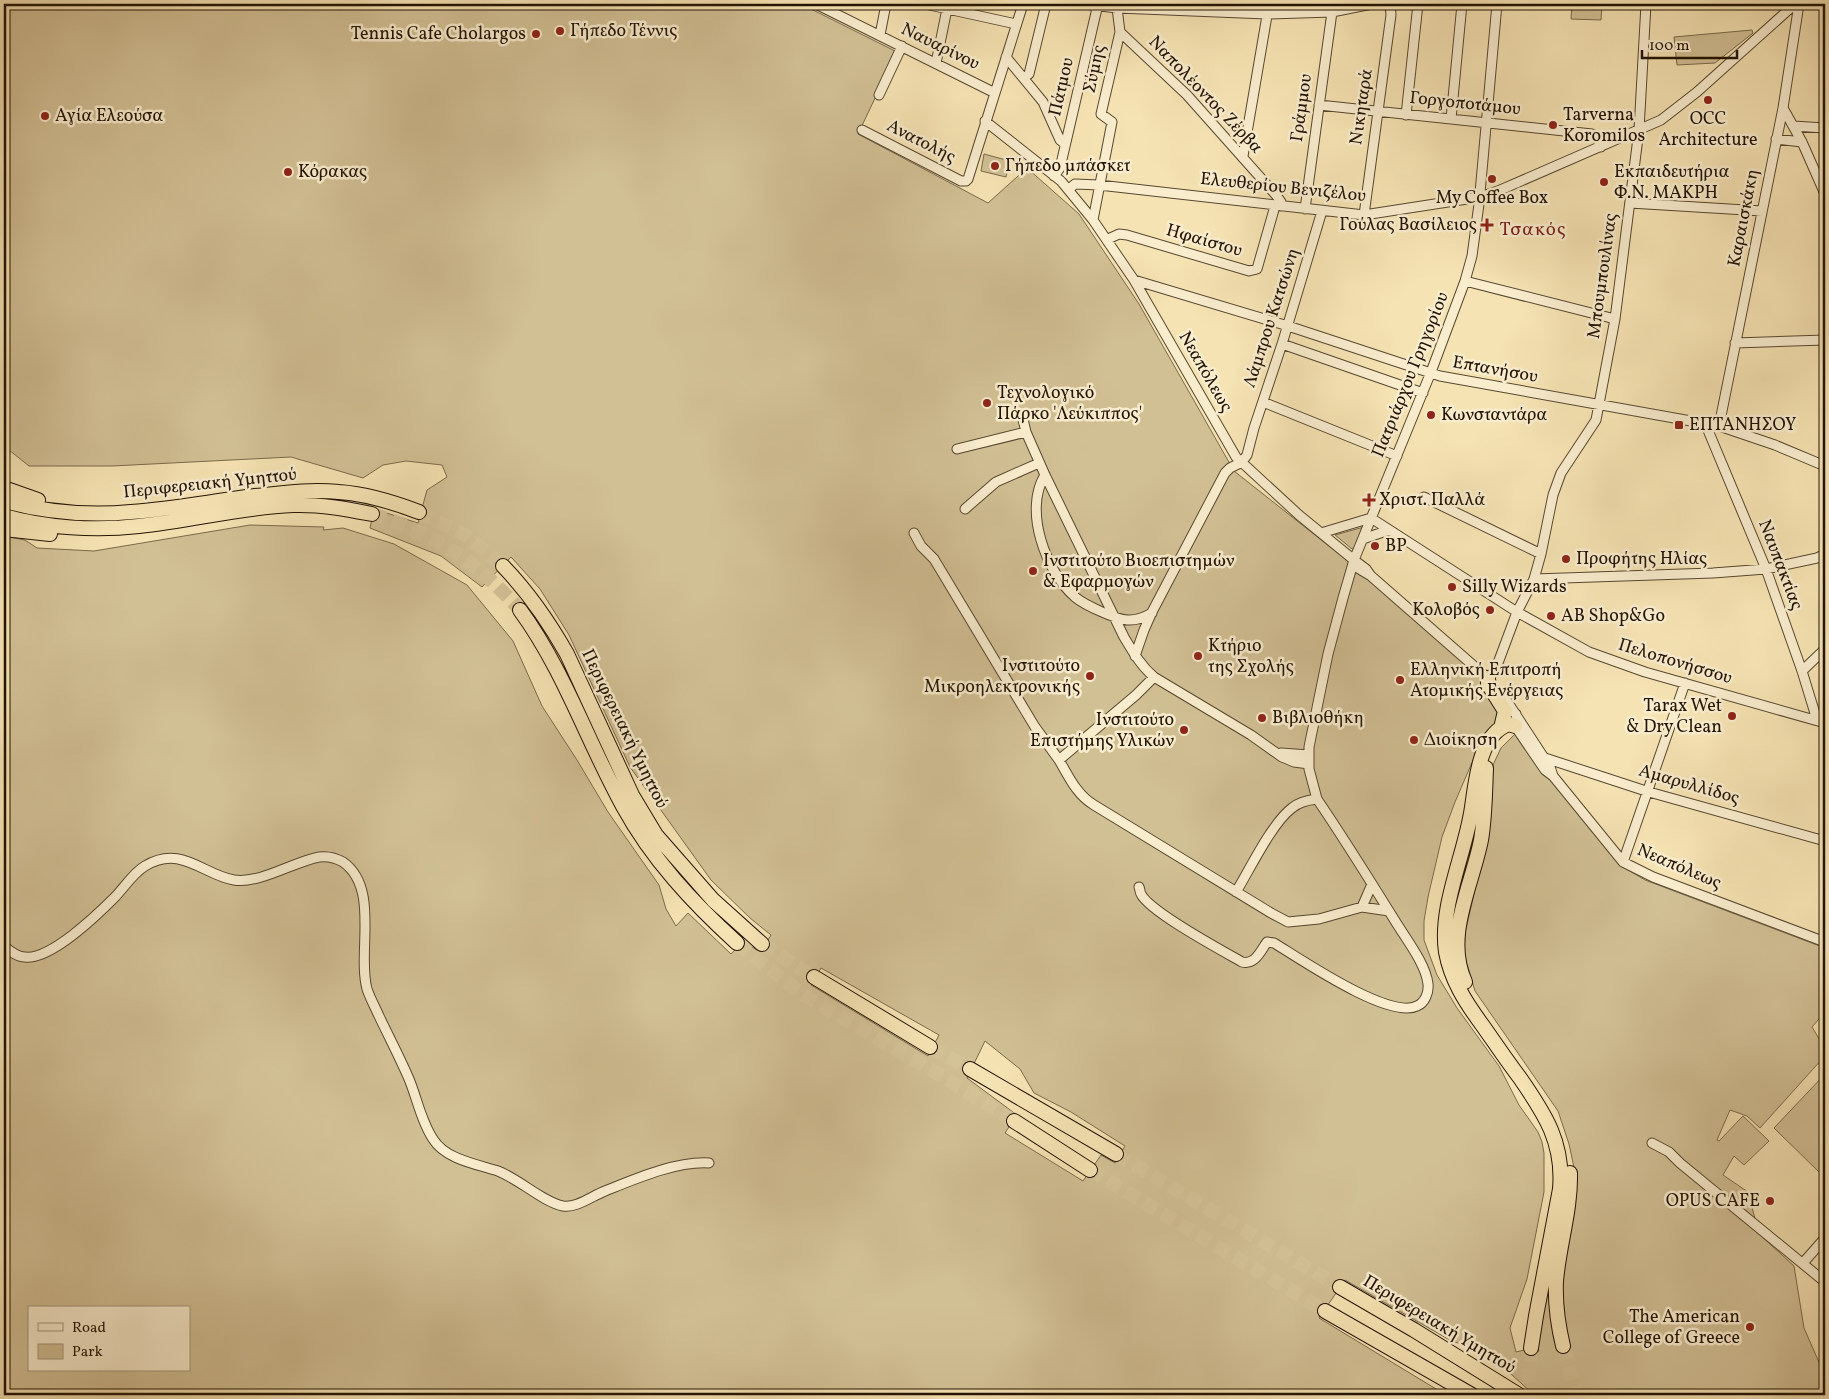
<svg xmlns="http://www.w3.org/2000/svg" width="1829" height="1399" font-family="Vollkorn,serif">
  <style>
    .green { fill: #d2c095; stroke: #7a6a4c; fill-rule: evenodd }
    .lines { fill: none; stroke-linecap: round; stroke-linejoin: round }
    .highway-tunnel { stroke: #d6c499; stroke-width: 14; stroke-dasharray: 14 7; stroke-linecap: butt }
    .minor-casing { stroke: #574830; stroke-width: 11 }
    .highway-casing { stroke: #221404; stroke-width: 16 }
    .minor { stroke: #f9edce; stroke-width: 9 }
    .highway { stroke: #f6e3b3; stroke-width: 14 }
    .poi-dot { fill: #8f2418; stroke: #f9edce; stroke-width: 2 }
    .labels { text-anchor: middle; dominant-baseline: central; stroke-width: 5; stroke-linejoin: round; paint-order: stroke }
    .poi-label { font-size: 18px; fill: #221404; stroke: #f9edce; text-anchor: start }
    .street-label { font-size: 18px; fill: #221404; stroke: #f9edce }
    .neighbourhood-label { font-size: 19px; letter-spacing: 1px; fill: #7a1f14; stroke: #f9edce }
  </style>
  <rect width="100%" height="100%" fill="#f6e3b3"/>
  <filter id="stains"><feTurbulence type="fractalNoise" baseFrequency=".004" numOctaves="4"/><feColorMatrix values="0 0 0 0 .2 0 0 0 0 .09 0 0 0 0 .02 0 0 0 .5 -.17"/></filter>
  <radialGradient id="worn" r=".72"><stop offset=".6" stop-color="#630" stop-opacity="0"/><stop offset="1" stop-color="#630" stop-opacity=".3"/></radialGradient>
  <path class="green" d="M4 4H801L897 52 858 134 988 203 1027 168 1079 214 1139 304 1234 471 1344 558 1476 674 1485 684 1502 717 1477 751 1455 802 1442 837 1428 897 1424 921V940L1437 975 1457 1008 1499 1066 1519 1105 1538 1132 1542 1142 1544 1153V1192L1527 1279 1510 1328 1516 1352 1524 1350 1539 1351 1537 1346 1548 1277 1552 1276 1556 1345 1558 1351 1571 1346 1568 1344 1561 1297 1575 1172 1569 1144 1558 1111 1475 991 1464 954 1465 933 1488 834 1493 765 1501 748 1516 733 1625 868 1645 880 1825 948V1012L1812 1027 1824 1047 1823 1058 1760 1128 1747 1116 1730 1110 1717 1140 1719 1141 1743 1116 1769 1141 1744 1165 1734 1156 1723 1175 1748 1192 1759 1234 1794 1266 1804 1328 1825 1376V1395H1534L1511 1374 1475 1350 1448 1339 1345 1280 1319 1318 1446 1395H4V536L25 540 37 548 94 551 250 525 324 527 323 530 343 528 394 544 467 585 513 641 542 706 577 760 608 812 659 885 666 909 676 926 688 913 731 954 743 941 760 952 771 935 750 918 711 880 630 767 569 635 540 589 511 557 482 587 441 556 370 528 374 509 418 523 427 490 447 477 442 465 406 461 383 465 363 478 291 457 112 466H29L4 446ZM821 968 939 1035 928 1056 811 985ZM985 1041 1020 1069 1034 1093 1071 1112 1125 1146 1115 1163 1101 1155 1083 1181 1005 1133 1017 1115 967 1078ZM29 1308H189V1370H29Z
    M1572 4H1602L1601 20 1571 19Z
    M1752 30 1753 33 1715 63 1677 65 1674 37Z
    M984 154 1010 161 1006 177 981 171Z
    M1364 527 1354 549H1352L1335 535Z
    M1825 1074V1168L1820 1173 1774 1128Z"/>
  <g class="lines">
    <path class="highway-tunnel" d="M419 512 467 536 503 566
      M372 514C435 534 476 561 520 610
      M737 943 802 994 943 1077 1014 1121
      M762 944 814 977
      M930 1047 970 1069
      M1116 1154 1340 1287
      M1090 1170 1325 1311
      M1563 1346 1573 1381 1579 1395
      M1531 1348 1529 1378 1531 1395"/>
    <defs>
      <path id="minor" d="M816 4 995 93
        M925 4 1016 24
        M1084 4 1117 8 1267 14 1332 12 1372 4
        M1120 32 1187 95 1276 195 1281 202V206
        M880 35 886 4
        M1006 57 1043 102 1060 140 1065 144
        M936 63 948 4
        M1024 77 1029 74 1046 4
        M879 95 902 46
        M1319 105 1592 134 1597 138 1601 147
        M1783 108 1802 142 1825 194
        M1406 115 1418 4
        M1451 119 1462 4
        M985 121 1061 181 1093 220 1134 280 1236 457 1299 515 1354 560
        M1793 126 1825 128
        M862 130 961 181H966L968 179 1023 4
        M1776 139 1802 142
        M1243 156 1269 4
        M1054 176 1060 168 1098 4
        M1069 189 1075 184 1099 185 1364 215 1480 197 1498 191 1661 120 1697 92 1795 4
        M1630 203 1762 211
        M1305 209 1332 12
        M1364 215 1391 15 1390 4
        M1093 220 1112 122 1101 114 1120 32 1117 8
        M1108 239 1119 234 1127 235 1249 271 1257 269 1275 206
        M1134 280 1288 326 1440 376 1719 426 1775 445 1825 466
        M1465 281 1615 319
        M1735 343 1825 340
        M1282 344 1423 393
        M1263 402 1397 456
        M1022 415 1026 432 1045 475 1124 637C1133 652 1141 666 1154 677L1251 735 1282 757 1294 762 1309 764
        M1705 423 1766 569 1802 671 1817 720
        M1719 426 1783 108 1799 4
        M957 449 1026 432
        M1045 475C1023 510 1046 572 1075 597 1082 603 1093 608 1102 612 1122 621 1133 624 1152 613
        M1424 497 1541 554
        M965 509 996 482 1039 463
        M1371 518 1517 612 1589 652 1645 672 1825 723
        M914 533 921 546 934 559 1035 727 1059 760
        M1321 533 1371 518
        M1363 539 1389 530
        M1371 576 1356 567 1354 560 1366 569 1371 576 1491 681
        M1534 579 1713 573 1766 569 1817 558 1825 554
        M1135 656 1144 630 1152 612 1225 473 1230 468 1242 462 1247 455 1254 428 1282 344 1322 211
        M1802 671 1825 649
        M1154 677 1136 695 1059 760C1069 777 1077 795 1094 805L1271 913 1288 922 1319 919 1362 907 1389 911
        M1488 678 1495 671 1517 612 1534 579 1541 554 1553 495 1561 473 1596 420 1615 319 1639 130 1646 4
        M1501 692 1550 767 1553 776
        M1516 714 1517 721 1515 726 1545 770 1553 776 1623 862 1653 877 1825 942
        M1281 753 1309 755
        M1545 758 1649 792 1825 841
        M1623 862 1685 683
        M1139 887C1140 889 1140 893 1141 894 1150 912 1221 950 1242 962 1255 965 1260 952 1267 942L1274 943C1299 958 1389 1020 1417 1006 1425 1003 1429 992 1428 984 1426 965 1407 940 1397 924 1371 882 1345 840 1317 799L1309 769V747L1328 654 1343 598 1354 560 1431 372 1465 281 1472 256 1479 204 1497 4
        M1236 892C1250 869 1272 823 1292 808 1299 802 1308 800 1317 799
        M1362 907 1372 884
        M4 946C10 951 17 957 25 957 50 960 97 915 114 898 124 888 133 873 145 866 181 844 203 875 234 880 260 884 293 862 319 857 327 856 336 858 343 862 380 888 357 952 367 989 370 998 375 1007 379 1016 389 1037 400 1058 409 1079 417 1098 421 1121 433 1139 445 1159 476 1164 498 1171 519 1179 543 1202 563 1206 577 1208 592 1196 605 1191 635 1179 676 1161 709 1163
        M1652 1143 1669 1152 1680 1163 1825 1282
        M1803 1263 1825 1238"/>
      <path id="highway" d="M4 488 38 500
        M4 501C45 512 89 516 131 512 173 509 214 501 255 496 283 493 311 489 339 492 367 494 393 502 419 512
        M4 516C46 528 95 531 139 526 191 521 241 507 293 505 320 504 346 509 372 514
        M4 529 50 534
        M503 566C529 593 549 622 567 654L632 795 656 835 713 900 762 944
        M520 610C564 670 587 741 623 806 652 859 692 902 737 943
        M1488 678V684L1505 711 1501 728
        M1515 726 1509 724C1479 734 1476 781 1472 807 1466 852 1439 906 1446 952 1451 980 1466 1003 1483 1026 1495 1043 1507 1061 1520 1078 1545 1114 1564 1143 1560 1189L1536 1316 1531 1348
        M814 977 930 1047
        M1465 982C1444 936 1472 886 1481 840 1485 817 1485 792 1486 768
        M970 1069 1116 1154
        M1014 1121 1090 1170
        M1340 1287 1414 1330 1519 1395
        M1325 1311 1472 1395
        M1563 1346C1558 1325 1555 1303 1556 1281 1559 1245 1571 1210 1570 1173"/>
    </defs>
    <use href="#minor" class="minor-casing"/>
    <use href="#highway" class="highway-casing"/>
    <use href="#minor" class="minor"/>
    <use href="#highway" class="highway"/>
  </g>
  <g class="poi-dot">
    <circle cx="560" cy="31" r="5"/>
    <circle cx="536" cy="34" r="5"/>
    <circle cx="1708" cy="100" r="5"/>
    <circle cx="45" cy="116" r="5"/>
    <circle cx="1553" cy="125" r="5"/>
    <circle cx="995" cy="166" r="5"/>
    <circle cx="288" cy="172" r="5"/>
    <circle cx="1492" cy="179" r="5"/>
    <circle cx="1604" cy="182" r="5"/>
    <path d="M1484.5 217.5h5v5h5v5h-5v5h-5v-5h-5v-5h5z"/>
    <circle cx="987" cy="403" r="5"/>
    <circle cx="1431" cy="415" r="5"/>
    <rect x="1674" y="420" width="10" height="10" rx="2.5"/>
    <path d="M1366.5 492.5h5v5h5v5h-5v5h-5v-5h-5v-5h5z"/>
    <circle cx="1375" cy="546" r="5"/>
    <circle cx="1566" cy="559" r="5"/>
    <circle cx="1033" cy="571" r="5"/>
    <circle cx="1452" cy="587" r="5"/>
    <circle cx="1490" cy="610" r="5"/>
    <circle cx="1551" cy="616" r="5"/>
    <circle cx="1198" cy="656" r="5"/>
    <circle cx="1090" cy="676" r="5"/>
    <circle cx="1400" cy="680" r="5"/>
    <circle cx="1732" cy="716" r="5"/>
    <circle cx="1262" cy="718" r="5"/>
    <circle cx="1184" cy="730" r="5"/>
    <circle cx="1414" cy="740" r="5"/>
    <circle cx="1770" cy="1201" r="5"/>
    <circle cx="1750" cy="1327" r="5"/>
  </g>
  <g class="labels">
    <g class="poi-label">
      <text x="570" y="31">Γήπεδο Τέννις</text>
      <text x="526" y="34" text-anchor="end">Tennis Cafe Cholargos</text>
      <text x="1563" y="115">Tarverna<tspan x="1563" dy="21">Koromilos</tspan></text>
      <text x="55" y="116">Αγία Ελεούσα</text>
      <text x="1708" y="119" text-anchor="middle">OCC<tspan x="1708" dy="21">Architecture</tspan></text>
      <text x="1005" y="166">Γήπεδο μπάσκετ</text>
      <text x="298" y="172">Κόρακας</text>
      <text x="1614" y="172">Εκπαιδευτήρια<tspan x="1614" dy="21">Φ.Ν. ΜΑΚΡΗ</tspan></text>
      <text x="1492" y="198" text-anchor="middle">My Coffee Box</text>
      <text x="1477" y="225" text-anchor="end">Γούλας Βασίλειος</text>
      <text x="997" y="393">Τεχνολογικό<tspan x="997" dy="21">Πάρκο 'Λεύκιππος'</tspan></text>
      <text x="1441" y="415">Κωνσταντάρα</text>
      <text x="1689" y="425">ΕΠΤΑΝΗΣΟΥ</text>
      <text x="1379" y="500">Χριστ. Παλλά</text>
      <text x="1385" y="546">BP</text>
      <text x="1576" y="559">Προφήτης Ηλίας</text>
      <text x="1043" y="561">Ινστιτούτο Βιοεπιστημών<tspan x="1043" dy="21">&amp; Εφαρμογών</tspan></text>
      <text x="1462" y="587">Silly Wizards</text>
      <text x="1480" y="610" text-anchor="end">Κολοβός</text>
      <text x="1561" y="616">ΑΒ Shop&amp;Go</text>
      <text x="1208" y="646">Κτήριο<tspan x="1208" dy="21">της Σχολής</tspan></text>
      <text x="1080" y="666" text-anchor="end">Ινστιτούτο<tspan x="1080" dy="21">Μικροηλεκτρονικής</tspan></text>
      <text x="1410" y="670">Ελληνική Επιτροπή<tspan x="1410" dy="21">Ατομικής Ενέργειας</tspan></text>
      <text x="1722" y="706" text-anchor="end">Tarax Wet<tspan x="1722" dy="21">&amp; Dry Clean</tspan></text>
      <text x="1272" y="718">Βιβλιοθήκη</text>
      <text x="1174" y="720" text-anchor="end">Ινστιτούτο<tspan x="1174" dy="21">Επιστήμης Υλικών</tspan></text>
      <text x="1424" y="740">Διοίκηση</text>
      <text x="1760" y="1201" text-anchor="end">OPUS CAFE</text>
      <text x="1740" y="1317" text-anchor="end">The American<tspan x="1740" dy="21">College of Greece</tspan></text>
    </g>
    <g class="street-label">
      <text transform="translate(940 47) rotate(26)">Ναυαρίνου</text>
      <text transform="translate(1095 69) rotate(-78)">Σύμης</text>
      <text transform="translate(1062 87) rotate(-77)">Πάτμου</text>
      <text transform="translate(1205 95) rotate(46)">Ναπολέοντος Ζέρβα</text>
      <text transform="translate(1465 104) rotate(6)">Γοργοποτάμου</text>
      <text transform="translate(1362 107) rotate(-82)">Νικηταρά</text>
      <text transform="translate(1302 108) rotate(-82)">Γράμμου</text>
      <text transform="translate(921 142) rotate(27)">Ανατολής</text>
      <text transform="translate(1283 188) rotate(6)">Ελευθερίου Βενιζέλου</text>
      <text transform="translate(1744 218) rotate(-79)">Καραισκάκη</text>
      <text transform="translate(1204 241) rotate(16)">Ηφαίστου</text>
      <text transform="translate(1603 276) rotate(-82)">Μπουμπουλίνας</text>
      <text transform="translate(1272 318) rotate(-72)">Λάμπρου Κατσώνη</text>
      <text transform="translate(1495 370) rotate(10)">Επτανήσου</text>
      <text transform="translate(1205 372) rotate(60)">Νεαπόλεως</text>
      <text transform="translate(1411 375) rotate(-68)">Πατριάρχου Γρηγορίου</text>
      <text transform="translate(210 484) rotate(-6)">Περιφερειακή Υμηττού</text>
      <text transform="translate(1780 565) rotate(69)">Ναυπακτίας</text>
      <text transform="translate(1675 662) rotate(17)">Πελοπονήσσου</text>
      <text transform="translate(624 729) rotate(64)">Περιφερειακή Υμηττού</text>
      <text transform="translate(1689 785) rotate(16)">Αμαρυλλίδος</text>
      <text transform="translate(1679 867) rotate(23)">Νεαπόλεως</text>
      <text transform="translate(1439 1325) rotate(31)">Περιφερειακή Υμηττού</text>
    </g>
    <g class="neighbourhood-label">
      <text x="1533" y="230">Τσακός</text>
    </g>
  </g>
  <rect width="1829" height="1399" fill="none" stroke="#f6e3b3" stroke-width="20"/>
  <rect x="5" y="5" width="1819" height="1389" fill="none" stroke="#221404" stroke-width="2.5"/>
  <rect x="10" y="10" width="1809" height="1379" fill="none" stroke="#221404"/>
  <rect x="28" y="1306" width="162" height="65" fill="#f9edce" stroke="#a3967d"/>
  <rect x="38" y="1323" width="25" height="8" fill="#f9edce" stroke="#a3967d"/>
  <text x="72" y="1332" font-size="15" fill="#221404">Road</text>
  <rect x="38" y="1344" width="25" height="15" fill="#d2c095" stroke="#a3967d"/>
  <text x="72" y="1356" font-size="15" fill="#221404">Park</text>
  <path d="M1642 50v8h95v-8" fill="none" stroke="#221404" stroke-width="2.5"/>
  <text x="1649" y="50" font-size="15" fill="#221404" stroke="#f9edce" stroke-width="4" paint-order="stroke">100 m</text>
  <rect width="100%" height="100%" filter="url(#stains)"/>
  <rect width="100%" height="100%" fill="url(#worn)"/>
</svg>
